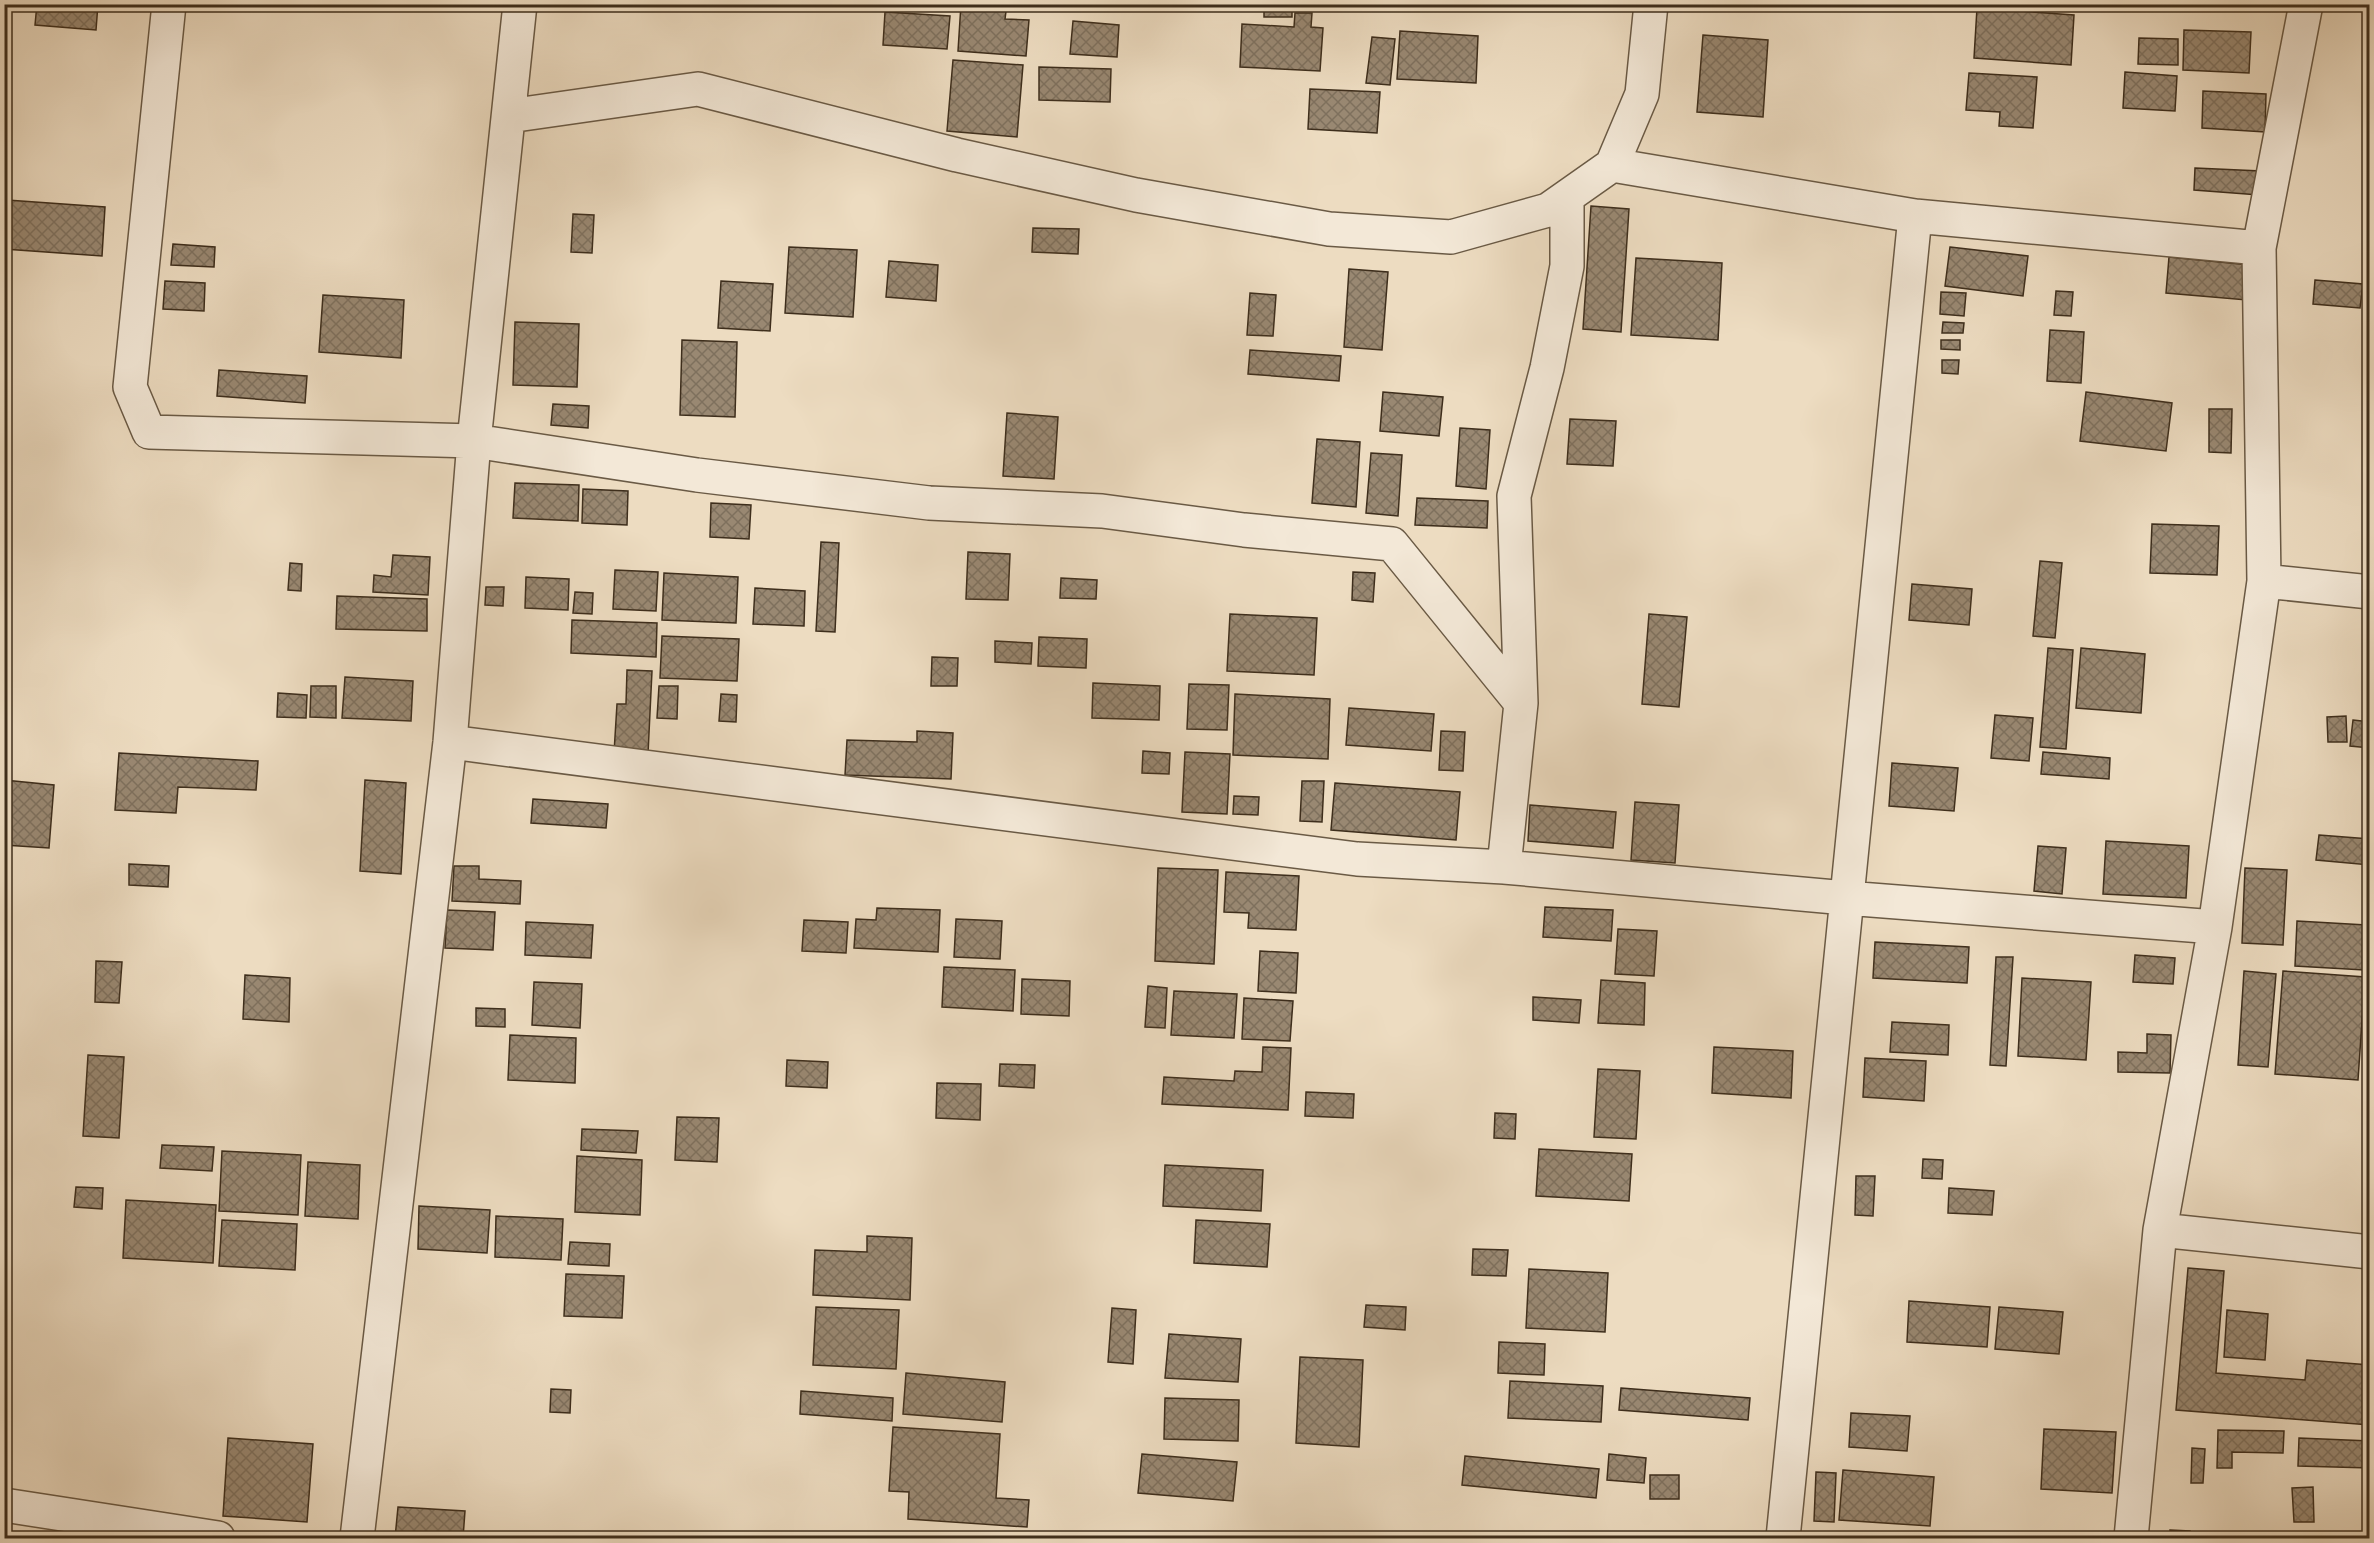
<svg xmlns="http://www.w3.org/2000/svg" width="2374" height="1543" font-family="'Old Standard TT',serif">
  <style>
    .building { fill: url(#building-cross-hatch); stroke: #3e2e1c; stroke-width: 1.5 }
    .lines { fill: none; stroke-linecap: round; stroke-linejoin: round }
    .minor-casing { stroke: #6a5a45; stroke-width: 36 }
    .minor { stroke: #f3e8d7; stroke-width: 33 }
  </style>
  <defs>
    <pattern id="building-cross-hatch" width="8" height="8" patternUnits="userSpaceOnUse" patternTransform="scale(1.5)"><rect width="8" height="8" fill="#998872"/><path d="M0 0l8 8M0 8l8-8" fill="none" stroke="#7e705d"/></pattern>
  </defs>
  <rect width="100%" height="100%" fill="#eddcc1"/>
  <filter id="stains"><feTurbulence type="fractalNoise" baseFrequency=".00333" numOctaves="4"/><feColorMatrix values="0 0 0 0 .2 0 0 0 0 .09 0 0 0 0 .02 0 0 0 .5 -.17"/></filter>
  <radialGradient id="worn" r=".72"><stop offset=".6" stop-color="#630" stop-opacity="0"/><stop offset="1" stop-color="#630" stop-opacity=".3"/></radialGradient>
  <path class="building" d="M37 4H98L96 30 35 25Z
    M961 4H1007L1005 19 1029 20 1026 56 958 51Z
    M1154 4H1188V8Z
    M1264 4H1292V17H1264Z
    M2204 4H2260V8Z
    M1977 8 2074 15 2071 65 1974 58Z
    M885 12 950 16 947 49 883 45Z
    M1295 13H1312L1311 27 1323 28 1320 71 1240 67 1242 24 1294 27Z
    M1073 21 1119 25 1117 57 1070 54Z
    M2184 30 2251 32 2249 73 2183 70Z
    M1400 31 1478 36 1476 83 1397 79Z
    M1703 35 1768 40 1763 117 1697 112Z
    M1372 37 1395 39 1390 85 1366 83Z
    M2139 38 2178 39V65L2138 64Z
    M953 60 1023 65 1017 137 947 131Z
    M1039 67 1111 69 1110 102 1039 100Z
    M2125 72 2177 76 2175 111 2123 108Z
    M1969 73 2037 77 2033 128 1999 126 2000 112 1966 110Z
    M1310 89 1380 92 1377 133 1308 129Z
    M2203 91 2266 94 2265 132 2202 128Z
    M2195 168 2261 171 2259 195 2194 190Z
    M7 200 105 207 102 256 4 249Z
    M1591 206 1629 209 1621 332 1583 329Z
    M573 214 594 215 592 253 571 252Z
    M1033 228 1079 229 1078 254 1032 252Z
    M173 244 215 247 214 267 171 265Z
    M789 247 857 250 853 317 785 313Z
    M1950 247 2028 256 2023 296 1945 286Z
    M2169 257 2250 265 2247 300 2166 293Z
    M1636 258 1722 263 1718 340 1631 335Z
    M889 261 938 265 936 301 886 297Z
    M1349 269 1388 272 1382 350 1344 347Z
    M2315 280 2363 284 2360 308 2313 304Z
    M165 281 205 283 204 311 163 309Z
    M721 281 773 284 770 331 718 328Z
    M2056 291 2073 292 2071 316 2054 315Z
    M1941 292 1966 293 1964 316 1940 314Z
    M1250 293 1276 295 1273 336 1247 335Z
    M323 295 404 300 401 358 319 352Z
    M515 322 579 324 577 387 513 385Z
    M1943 322 1964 323 1963 333H1942Z
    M2050 330 2084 332 2081 383 2047 381Z
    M682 340 737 342 735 417 680 415Z
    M1941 340H1960V350L1941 349Z
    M1250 350 1341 356 1339 381 1248 374Z
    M1942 360H1959L1958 374 1942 373Z
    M219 370 307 376 305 403 217 396Z
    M1383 392 1443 397 1439 436 1380 431Z
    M2086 392 2172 403 2166 451 2080 441Z
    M553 404 589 406 588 428 551 425Z
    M2209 409H2232L2231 453 2209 452Z
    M1007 413 1058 417 1054 479 1003 476Z
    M1570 419 1616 421 1613 466 1567 464Z
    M1460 428 1490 430 1486 489 1456 486Z
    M1317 439 1360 442 1356 507 1312 503Z
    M1371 453 1402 455 1398 516 1366 513Z
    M515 483 579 485 578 521 513 518Z
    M583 489 628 491 627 525 582 523Z
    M1417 498 1488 501 1487 528 1415 525Z
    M711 503 751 505 749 539 710 537Z
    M2152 524 2219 526 2217 575 2150 573Z
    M821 542 839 543 835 632 816 631Z
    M968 552 1010 554 1008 600 966 599Z
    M393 555 430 557 428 595 373 592 374 575 391 577Z
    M2040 561 2062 563 2055 638 2033 636Z
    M290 563 302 564 301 591 288 590Z
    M615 570 658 572 656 611 613 609Z
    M1353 572 1375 573 1373 602 1352 600Z
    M664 573 738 577 736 623 662 620Z
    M526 577 569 579 568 610 525 608Z
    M1061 578 1097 580 1096 599 1060 598Z
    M1912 584 1972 589 1969 625 1909 620Z
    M486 587H504L503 606 485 605Z
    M755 588 805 591 804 626 753 624Z
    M575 592 593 593 592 614 573 613Z
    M337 596 427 599V631L336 629Z
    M1230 614 1317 618 1314 675 1227 671Z
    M1649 614 1687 617 1679 707 1642 704Z
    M572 620 657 623 656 657 571 653Z
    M662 636 739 639 737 681 660 678Z
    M1039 637 1087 639 1086 668 1038 666Z
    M995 641 1032 643 1031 664 995 662Z
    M2048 648 2073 650 2066 749 2040 747Z
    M2081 648 2145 654 2141 713 2076 708Z
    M932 657 958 658 957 686H931Z
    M627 670 652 671 648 754 614 753 617 704H626Z
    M345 677 413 681 411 721 342 718Z
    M1093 683 1160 686 1159 720 1092 718Z
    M1189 684 1229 685 1227 730 1187 729Z
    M311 686H336V718L310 717Z
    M659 686H678L677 719 657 718Z
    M278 693 307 695 306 718 277 717Z
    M721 694 737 695 736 722 719 721Z
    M1235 694 1330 699 1328 759 1233 755Z
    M1349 708 1434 714 1431 751 1346 745Z
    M1995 715 2033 718 2029 761 1991 758Z
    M2346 716 2347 742H2328L2327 717Z
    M2353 720 2370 722V748L2350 746Z
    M917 731 953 733 951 779 845 775 847 740 917 742Z
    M1441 731 1465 732 1463 771 1439 770Z
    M1143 751 1170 753 1169 774 1142 773Z
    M1185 752 1230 754 1227 814 1182 812Z
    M2043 752 2110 758 2109 779 2041 774Z
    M119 753 258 761 256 790 178 787 176 813 115 810Z
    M1892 763 1958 768 1954 811 1889 806Z
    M4 780 54 785 49 848 4 845Z
    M365 780 406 783 401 874 360 871Z
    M1302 781H1324L1322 822 1300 821Z
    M1335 783 1460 792 1456 840 1331 830Z
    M1234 796 1259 797 1258 815 1233 814Z
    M533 799 608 804 606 828 531 823Z
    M1635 802 1679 805 1675 863 1631 860Z
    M1530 805 1616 812 1613 848 1528 841Z
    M2319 835 2370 839V865L2316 860Z
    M2106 841 2189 846 2186 898 2103 894Z
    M2038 846 2066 848 2062 894 2034 891Z
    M129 864 169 866 168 887 129 885Z
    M454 866H479V879L521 881 520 904 452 901Z
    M1158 868 1218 870 1214 964 1155 961Z
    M2245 868 2287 870 2283 945 2242 943Z
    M1226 872 1299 876 1296 930 1248 928 1249 913 1224 912Z
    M1545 907 1613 910 1611 941 1543 937Z
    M877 908 940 910 938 952 854 948 856 919 876 920Z
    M447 910 495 912 493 950 445 948Z
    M956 919 1002 921 1000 959 954 957Z
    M804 920 848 922 846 953 802 951Z
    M2297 921 2366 925 2364 970 2295 966Z
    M526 922 593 925 591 958 525 955Z
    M1618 929 1657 931 1654 976 1615 974Z
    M1875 942 1969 947 1967 983 1873 978Z
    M1260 951 1298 953 1296 993 1258 991Z
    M2135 955 2175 958 2173 984 2133 982Z
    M1996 957H2013L2006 1066 1990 1065Z
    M96 961 122 962 119 1003 95 1002Z
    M944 967 1015 970 1013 1011 942 1007Z
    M2244 971 2276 974 2268 1067 2238 1065Z
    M2283 971 2365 977 2358 1080 2275 1074Z
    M245 975 290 978 289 1022 243 1019Z
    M2022 978 2091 982 2086 1060 2018 1056Z
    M1022 979 1070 981 1069 1016 1021 1014Z
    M1601 980 1645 983 1644 1025 1598 1023Z
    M534 982 582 984 580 1028 532 1025Z
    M1148 986 1167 988 1165 1028 1145 1027Z
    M1174 991 1237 994 1234 1038 1171 1035Z
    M1533 997 1581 1000 1579 1023 1533 1020Z
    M1244 998 1293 1001 1290 1041 1242 1039Z
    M476 1008 505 1009V1027L476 1026Z
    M1892 1022 1949 1025 1948 1055 1890 1052Z
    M2147 1034 2171 1035 2170 1073 2118 1072V1052L2147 1053Z
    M510 1035 576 1038 575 1083 508 1080Z
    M1263 1047 1291 1048 1288 1110 1162 1104 1164 1077 1234 1081 1235 1071 1262 1072Z
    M1714 1047 1793 1051 1791 1098 1712 1093Z
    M2367 1050H2370V1092H2366Z
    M88 1055 124 1057 119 1138 83 1136Z
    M1865 1058 1926 1061 1924 1101 1863 1097Z
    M787 1060 828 1062 827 1088 786 1086Z
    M1000 1064 1035 1065 1034 1088 999 1086Z
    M1598 1069 1640 1071 1636 1139 1594 1137Z
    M937 1083 981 1084 980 1120 936 1118Z
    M1306 1092 1354 1094 1353 1118 1305 1116Z
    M2370 1108V1149H2365Z
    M1495 1113 1516 1114 1515 1139 1494 1138Z
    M677 1117 719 1118 717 1162 675 1160Z
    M582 1129 638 1131 636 1153 581 1150Z
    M162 1145 214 1147 212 1171 160 1168Z
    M1539 1149 1632 1154 1629 1201 1536 1196Z
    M222 1151 301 1155 298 1215 219 1211Z
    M577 1156 642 1160 640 1215 575 1212Z
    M1923 1159 1943 1160 1942 1179 1922 1178Z
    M308 1162 360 1165 358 1219 305 1216Z
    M1165 1165 1263 1170 1261 1211 1163 1206Z
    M1856 1176H1875L1873 1216 1855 1215Z
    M76 1187 103 1188 102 1209 74 1207Z
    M1949 1188 1994 1191 1992 1215 1948 1213Z
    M2367 1195H2370V1218H2365Z
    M126 1200 216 1205 213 1263 123 1258Z
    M419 1206 490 1210 487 1253 418 1249Z
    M496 1216 563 1219 561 1260 495 1257Z
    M222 1220 297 1224 295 1270 219 1266Z
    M1196 1220 1270 1224 1267 1267 1194 1263Z
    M867 1236 912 1238 910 1300 813 1295 815 1250 867 1252Z
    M570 1242 610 1244 609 1266 568 1264Z
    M1473 1249 1508 1250 1506 1276 1472 1275Z
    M2188 1268 2224 1271 2216 1373 2305 1380 2307 1360 2370 1365V1425L2176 1410Z
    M1529 1269 1608 1273 1605 1332 1526 1328Z
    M566 1274 624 1276 622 1318 564 1316Z
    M1909 1301 1990 1307 1987 1347 1907 1342Z
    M1366 1305 1406 1307 1405 1330 1364 1327Z
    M816 1307 899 1310 896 1369 813 1365Z
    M1999 1307 2063 1312 2059 1354 1995 1349Z
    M1112 1308 1136 1310 1133 1364 1108 1362Z
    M2227 1310 2268 1314 2265 1360 2224 1357Z
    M1169 1334 1241 1339 1238 1382 1165 1378Z
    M1499 1342 1545 1344 1544 1375 1498 1373Z
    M1300 1357 1363 1360 1359 1447 1296 1443Z
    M906 1373 1005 1382 1002 1422 903 1414Z
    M1510 1381 1603 1386 1601 1422 1508 1418Z
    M1621 1388 1750 1398 1748 1420 1619 1410Z
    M551 1389 571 1390 570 1413 550 1412Z
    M801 1391 893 1398 892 1421 800 1414Z
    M1165 1398 1239 1400 1238 1441 1164 1439Z
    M1851 1413 1910 1416 1907 1451 1849 1447Z
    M893 1427 1000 1434 996 1498 1029 1500 1027 1527 908 1519 909 1492 889 1491Z
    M2044 1429 2116 1432 2112 1493 2041 1489Z
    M2218 1430 2284 1431 2283 1453 2232 1452V1468H2217Z
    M228 1438 313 1444 307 1522 223 1516Z
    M2299 1438 2370 1441V1468L2298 1466Z
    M2192 1448 2205 1449 2203 1483H2191Z
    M1142 1454 1237 1462 1233 1501 1138 1493Z
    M1609 1454 1646 1458 1644 1483 1607 1480Z
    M1465 1456 1599 1469 1596 1498 1462 1485Z
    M1843 1470 1934 1477 1930 1526 1839 1520Z
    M1816 1472 1836 1473 1834 1522 1814 1521Z
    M1650 1475H1679V1499H1650Z
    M2313 1487 2314 1522H2294L2292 1488Z
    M398 1507 465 1511 463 1538H395Z
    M2170 1530 2190 1531V1538H2170Z"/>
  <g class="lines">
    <defs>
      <path id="minor" d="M169 4 130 387 149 432 474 441 697 475 929 503 1102 511 1244 530 1392 544 1521 703 1504 867
        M509 116 698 89 957 155 1136 195 1329 229 1451 237 1548 210 1612 165 1642 94 1651 4
        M1612 165 1915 216 2259 248
        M2264 581 2370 592
        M1521 703 1514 496 1547 368 1567 266V197
        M450 742 1357 859 1504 867 1846 898 2215 927
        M2160 1230 2370 1252
        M4 1505 218 1538
        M357 1538 450 742 474 441 520 4
        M1783 1538 1915 216
        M2131 1538 2160 1230 2215 927 2264 581 2259 248 2306 4"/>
    </defs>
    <use href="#minor" class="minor-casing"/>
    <use href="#minor" class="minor"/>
  </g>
  <rect width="2374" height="1543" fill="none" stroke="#eddcc1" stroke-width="24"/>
  <rect x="6" y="6" width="2362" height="1531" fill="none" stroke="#3e2e1c" stroke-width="3"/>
  <rect x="12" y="12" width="2350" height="1519" fill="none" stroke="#3e2e1c" stroke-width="1.5"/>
  <rect width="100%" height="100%" filter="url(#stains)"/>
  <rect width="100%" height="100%" fill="url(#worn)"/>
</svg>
